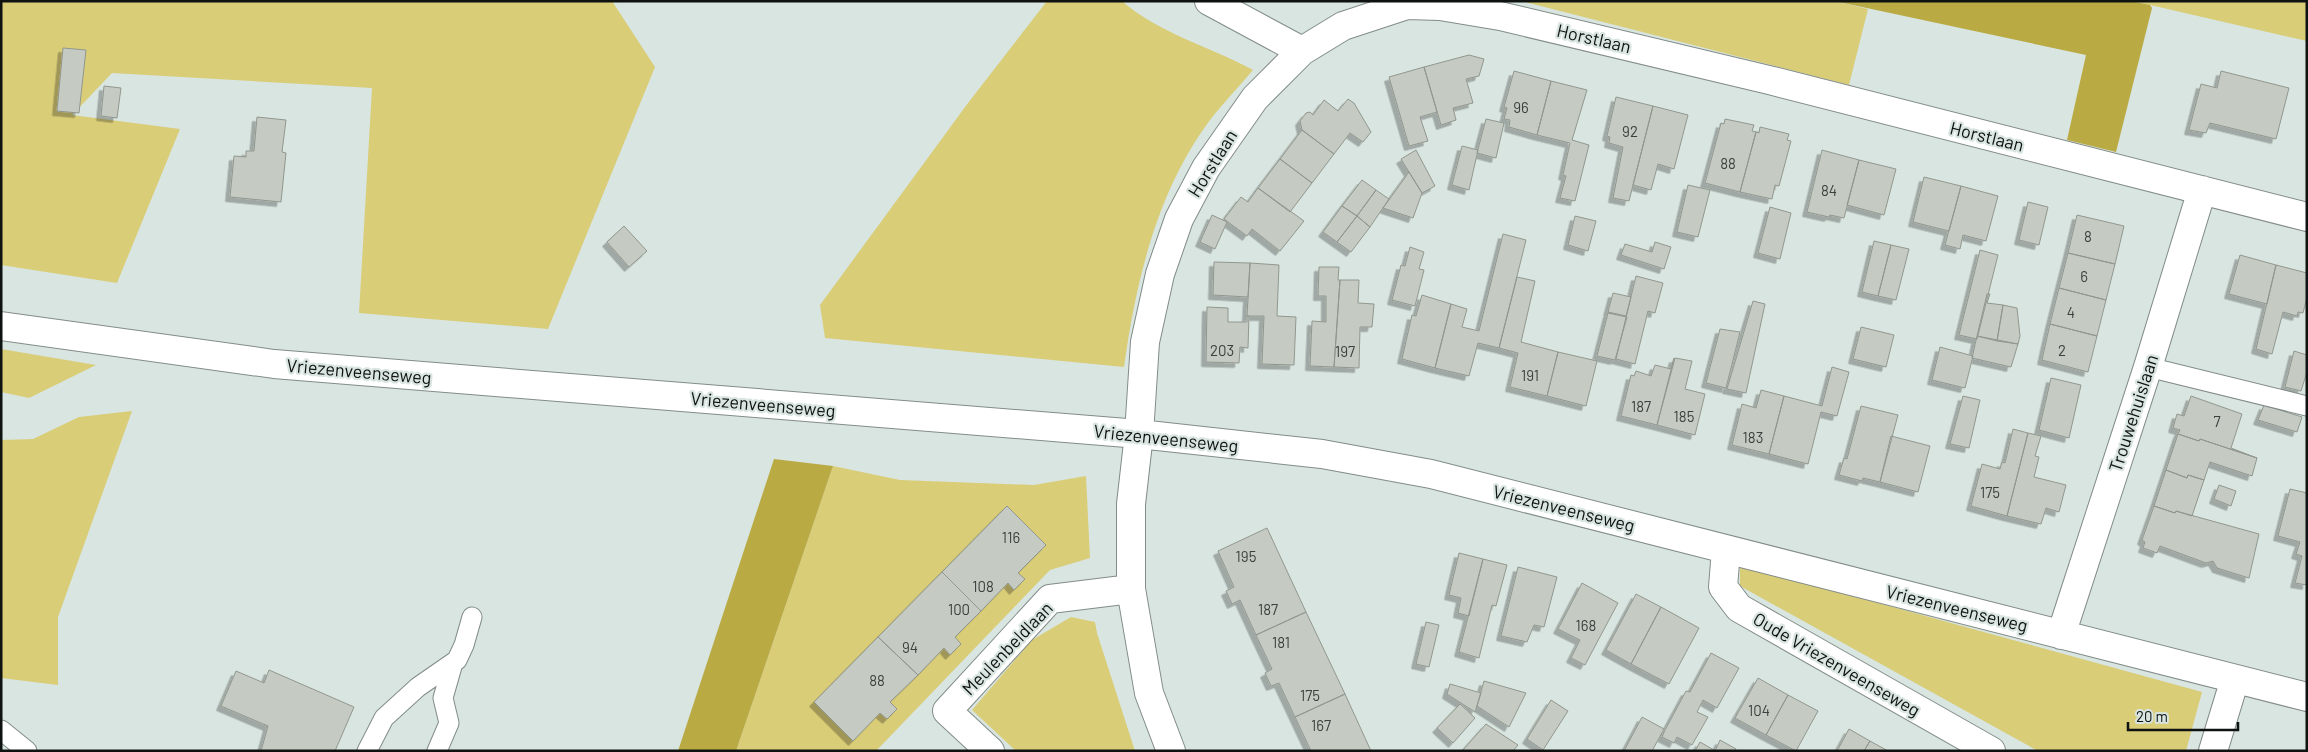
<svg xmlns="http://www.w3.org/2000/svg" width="2308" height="752" font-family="Barlow,sans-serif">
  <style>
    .green { fill: #d9cd78 }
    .forest { fill: #b9aa43 }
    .building { fill: #c5cbc3; stroke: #91978e; filter: url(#shadow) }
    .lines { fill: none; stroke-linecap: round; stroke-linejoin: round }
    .lane-casing { stroke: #828c88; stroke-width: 21 }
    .street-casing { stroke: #828c88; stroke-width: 30 }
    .lane { stroke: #fff; stroke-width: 19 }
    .street { stroke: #fff; stroke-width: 28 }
    .labels { text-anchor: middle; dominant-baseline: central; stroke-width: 4.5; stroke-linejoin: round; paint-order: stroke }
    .number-label { font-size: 15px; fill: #3c403e }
    .street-label { font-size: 18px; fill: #0e1211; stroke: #d9e5e0 }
  </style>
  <defs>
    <filter id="shadow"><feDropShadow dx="-4.5" dy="4.5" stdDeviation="0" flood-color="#0004"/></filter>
  </defs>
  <rect width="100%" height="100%" fill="#d9e5e0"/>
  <path class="green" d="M1 1H612L655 67 548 329 359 313 372 88 112 73 72 115 180 129 117 283 1 265Z
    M1047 1H1122C1158 33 1211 47 1253 70 1239 87 1223 103 1210 120 1157 191 1136 281 1124 367L825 338 820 305 968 103Z
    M1521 1H1834L1868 9 1849 85Z
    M2131 1H2307V41L2150 5Z
    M1 349 96 365 29 398 1 392Z
    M132 411 58 617V685L1 678V440L33 439 79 417Z
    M833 466 900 480 1034 485 1086 476 1090 558 1050 570 876 751H736Z
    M1740 565 2202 692 2186 751H2038L1740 586Z
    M1071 617 1095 622 1097 633 1135 751H1016L972 710 1032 640Z"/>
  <path class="forest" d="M1834 1H2131L2150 5 2152 8 2116 152 2067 140 2086 55Z
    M774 459 833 466 736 751H678Z"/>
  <path class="building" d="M63 48 86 50 79 113 57 111Z
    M1469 55 1484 59 1479 76 1466 79 1473 103 1453 108 1456 120 1441 125 1424 67Z
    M1424 67 1437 112 1420 117 1428 141 1409 146 1389 77Z
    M1514 71 1551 81 1537 135 1509 127 1510 120 1504 119 1507 108 1504 107Z
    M2221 71 2289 88 2276 139 2210 123 2206 133 2189 130 2201 84 2217 88Z
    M1551 81 1587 90 1572 140 1589 145 1575 201 1560 198 1566 176 1563 175 1570 143 1537 135Z
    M104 86 121 88 117 118 101 116Z
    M1616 97 1653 106 1629 201 1613 198 1623 147 1609 143 1610 137 1607 136Z
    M1348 99 1354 103 1371 132 1363 142 1350 133 1334 154 1302 130 1300 121 1306 113 1310 112 1313 115 1324 100 1338 111Z
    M1653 106 1688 115 1674 169 1658 164 1651 190 1633 185Z
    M257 117 286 120 282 152 286 153 281 202 230 197 234 156 246 157V151H254Z
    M1486 119 1504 123 1496 158 1477 153Z
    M1725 119 1754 125 1752 131 1756 132 1740 192 1705 183 1721 123 1724 124Z
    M1760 127 1789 134 1787 140 1791 141 1779 186 1775 185 1772 199 1740 192 1756 132 1759 133Z
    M1302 130 1334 154 1312 183 1280 159Z
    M1462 146 1478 150 1469 190 1452 185Z
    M1416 150 1435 186 1422 193 1401 159Z
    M1822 150 1859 160 1844 218 1830 215 1829 217 1807 212Z
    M1280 159 1312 183 1290 212 1258 188Z
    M1859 160 1896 169 1884 215 1847 205Z
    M1409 172 1422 193 1413 218 1383 208Z
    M1924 177 1961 186 1949 231 1913 222Z
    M1362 180 1376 190 1357 216 1342 206Z
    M1688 185 1710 190 1698 237 1677 232Z
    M1961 186 1998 196 1986 241 1963 235 1960 249 1945 245Z
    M1258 188 1304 221 1280 251 1252 229 1247 236 1224 219 1241 197 1248 202Z
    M1376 190 1389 199 1370 227 1357 216Z
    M2028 202 2048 207 2039 245 2019 240Z
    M1342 206 1357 216 1337 242 1323 232Z
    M1770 207 1791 213 1780 259 1758 253Z
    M1212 215 1227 222 1215 249 1200 242Z
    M2077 215 2124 226 2115 264 2068 253Z
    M1357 216 1370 227 1351 252 1337 242Z
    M1575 216 1596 221 1588 251 1568 245Z
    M624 226 647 251 629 267 607 242Z
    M1503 234 1526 240 1499 348 1478 343 1469 376 1435 368 1451 304 1467 309 1462 327 1479 331Z
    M1874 241 1891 245 1878 296 1862 292Z
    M1655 242 1671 247 1664 269 1621 255 1625 244 1652 252Z
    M1891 245 1909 249 1896 300 1878 296Z
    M1410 247 1424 252 1419 269 1424 270 1415 306 1392 300 1401 265 1405 266Z
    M1980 250 1998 255 1977 339 1959 335Z
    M2068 253 2115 264 2106 300 2059 288Z
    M2240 255 2276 265 2267 304 2229 294Z
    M1214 262 1250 263 1248 297 1213 295Z
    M1250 263 1279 265 1277 316 1296 317 1294 365 1262 364 1264 316H1247Z
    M2276 265 2307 273V297L2303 313 2298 312 2297 316 2283 312 2272 354 2256 349Z
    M1319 267H1339L1338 280H1340L1334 367 1310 366 1312 321 1326 322V296H1318Z
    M1636 276 1663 283 1655 313 1648 311 1635 364 1616 359Z
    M1517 277 1535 281 1521 342 1558 352 1547 396 1510 387 1518 353 1499 348Z
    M1340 280H1359L1358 303 1374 304 1372 327H1360L1359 368 1334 367Z
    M2059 288 2106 300 2097 336 2050 324Z
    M1613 293 1631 297 1626 316 1608 312Z
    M1987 294H1990L1987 303 2003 305 1997 341 1977 336Z
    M1422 295 1451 304 1435 368 1402 359 1412 315 1416 316Z
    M1753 301 1765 304 1746 393 1727 389Z
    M2003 305 2017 308 2020 336 2018 344 1997 341Z
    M1207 307 1228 308V322H1247V316H1249L1248 348 1240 347 1239 363 1206 362Z
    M1608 313 1627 317 1615 360 1597 356Z
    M2050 324 2097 336 2088 372 2042 360Z
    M1861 327 1894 335 1886 367 1853 359Z
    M1720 329 1740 332 1726 388 1706 383Z
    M1977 336 2018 344 2011 367 1972 358Z
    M1940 347 1973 356 1965 388 1932 380Z
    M2294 351 2307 355V372L2301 391 2285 387Z
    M1558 352 1597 361 1586 406 1547 396Z
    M1674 358 1657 425 1621 416 1631 375 1634 376 1636 371 1651 376 1655 365 1671 369Z
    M1675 358 1692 361 1685 389 1705 394 1695 435 1657 425Z
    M1832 367 1849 372 1837 416 1821 412 1808 464 1769 454 1784 396 1822 406Z
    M2051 378 2081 385 2069 438 2039 430Z
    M1761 390 1784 396 1769 454 1732 445 1742 404 1756 408Z
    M1963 396 1980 400 1969 448 1950 444Z
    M2191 396 2242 414 2231 448 2257 458 2200 439 2199 441 2178 434 2180 430 2173 428 2177 414 2184 416Z
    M2264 405 2302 417 2297 432 2258 420Z
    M1861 406 1898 415 1880 482 1863 478 1862 481 1839 475 1844 458 1847 459Z
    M2013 429 2028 433 2007 516 1971 506 1982 464 2000 469 2002 462 2005 463Z
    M2028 433 2041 436 2035 456 2039 457 2034 477 2066 485 2059 512 2046 508 2041 524 2007 516Z
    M2178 434 2199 441 2200 439 2257 458 2252 476 2210 462 2204 480 2188 475 2187 478 2166 470Z
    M1891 436 1930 446 1918 492 1880 482Z
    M2166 470 2187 478 2188 475 2204 480 2192 516 2176 511 2175 513 2154 506Z
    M2219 485 2236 491 2231 506 2214 499Z
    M2290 489 2307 493V585L2295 583 2302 556 2296 554 2300 542 2278 536Z
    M1007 506 1046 545 1018 573 1025 579 1014 590 1008 583 981 611 942 572Z
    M2154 506 2175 513 2176 511 2259 534 2249 578 2217 568 2213 561 2206 563 2160 546 2157 553 2143 548 2145 542 2142 540Z
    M1267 528 1306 612 1256 635 1240 600 1232 604 1226 591 1234 587 1218 551Z
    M1459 553 1483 559 1469 616 1458 613 1461 598 1449 595Z
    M1483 559 1507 565 1496 606 1492 605 1479 658 1459 652Z
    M1518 567 1557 577 1544 627 1534 625 1527 642 1501 636Z
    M942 572 981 611 955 637 961 644 950 655 944 648 918 675 878 637Z
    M1582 583 1618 603 1585 665 1571 658 1580 640 1558 629Z
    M1636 594 1661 607 1631 664 1606 650Z
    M1661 607 1699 628 1669 684 1631 664Z
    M1306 612 1345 694 1295 717 1279 683 1271 686 1265 673 1272 669 1256 635Z
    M1426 622 1439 625 1429 667 1416 664Z
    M878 637 918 675 890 702 897 709 887 719 880 713 853 741 814 702Z
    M1711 653 1739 668 1717 708 1703 700 1697 712 1708 717 1692 745 1677 737 1674 743 1662 737 1665 730 1686 691 1690 692Z
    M269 670 354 707 335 751H261L268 726 221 706 236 671 264 683Z
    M1758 678 1788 695 1766 735 1735 718Z
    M1484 681 1526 693 1509 727 1477 706Z
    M1450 684 1481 693 1475 712 1447 694Z
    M1345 694 1371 751H1311L1295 717Z
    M1788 695 1818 711 1796 751 1766 735Z
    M1551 700 1568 711 1543 750 1527 739Z
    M1460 704 1475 718 1453 743 1437 728Z
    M1642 717 1664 729 1652 751H1624Z
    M1486 724 1518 745 1513 751H1462Z
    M1849 729 1870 741 1864 751H1837Z
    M1720 740 1736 749 1735 751H1715Z
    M1870 741 1888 751H1864Z
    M1700 742 1714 750V751H1695Z"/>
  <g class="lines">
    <defs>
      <path id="lane" d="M2148 367 2307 406
        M1 730 27 751
        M367 751 384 718 418 687 457 660 464 645 472 617
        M437 751 449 723 443 698 453 663"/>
      <path id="street" d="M1209 1 1302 51
        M1 326 274 364 1139 434 1322 454 1431 474 2307 697
        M1726 550 1723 587 1739 608 1991 751
        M2061 635 2148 367 2202 190
        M990 751 947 711 1050 599 1131 589
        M1171 751 1149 693 1131 589V504L1139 434 1145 342 1160 274 1179 219 1206 168 1255 98 1302 51 1343 26 1407 5 1440 6 1500 16 1769 80 2307 217
        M2213 751 2235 679"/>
    </defs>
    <use href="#lane" class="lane-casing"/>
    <use href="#street" class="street-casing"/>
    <use href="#lane" class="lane"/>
    <use href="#street" class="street"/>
  </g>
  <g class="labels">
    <g class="number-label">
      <text x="1521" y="107">96</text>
      <text x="1630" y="131">92</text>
      <text x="1728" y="163">88</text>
      <text x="1829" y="190">84</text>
      <text x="2088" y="236">8</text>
      <text x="2084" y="276">6</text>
      <text x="2071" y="312">4</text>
      <text x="1222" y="350">203</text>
      <text x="2062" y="350">2</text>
      <text x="1345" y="351">197</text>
      <text x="1530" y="375">191</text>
      <text x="1641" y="406">187</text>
      <text x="1684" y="416">185</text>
      <text x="2217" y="421">7</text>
      <text x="1753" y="437">183</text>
      <text x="1990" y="492">175</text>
      <text x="1011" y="537">116</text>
      <text x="1246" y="556">195</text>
      <text x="983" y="586">108</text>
      <text x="959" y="609">100</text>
      <text x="1268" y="609">187</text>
      <text x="1586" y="625">168</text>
      <text x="1281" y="642">181</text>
      <text x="910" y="647">94</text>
      <text x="877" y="680">88</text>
      <text x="1310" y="695">175</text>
      <text x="1759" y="710">104</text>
      <text x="1321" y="725">167</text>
    </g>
    <g class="street-label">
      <text transform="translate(1594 38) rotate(13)">Horstlaan</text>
      <text transform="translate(1987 136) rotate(14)">Horstlaan</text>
      <text transform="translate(1212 163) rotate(-58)">Horstlaan</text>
      <text transform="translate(359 371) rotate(5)">Vriezenveenseweg</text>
      <text transform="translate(763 404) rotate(5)">Vriezenveenseweg</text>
      <text transform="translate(2133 413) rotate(-72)">Trouwehuislaan</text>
      <text transform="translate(1166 438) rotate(6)">Vriezenveenseweg</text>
      <text transform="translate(1564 508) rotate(14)">Vriezenveenseweg</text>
      <text transform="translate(1957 608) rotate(14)">Vriezenveenseweg</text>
      <text transform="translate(1007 648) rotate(-46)">Meulenbeldlaan</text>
      <text transform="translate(1837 664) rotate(30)">Oude Vriezenveenseweg</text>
    </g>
  </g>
  <rect width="2308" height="752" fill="none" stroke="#0e1211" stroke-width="5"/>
  <path d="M2128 722v8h110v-8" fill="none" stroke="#0e1211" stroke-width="2.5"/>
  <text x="2136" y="722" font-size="15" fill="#0e1211" stroke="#d9e5e0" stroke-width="4" paint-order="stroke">20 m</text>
</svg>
